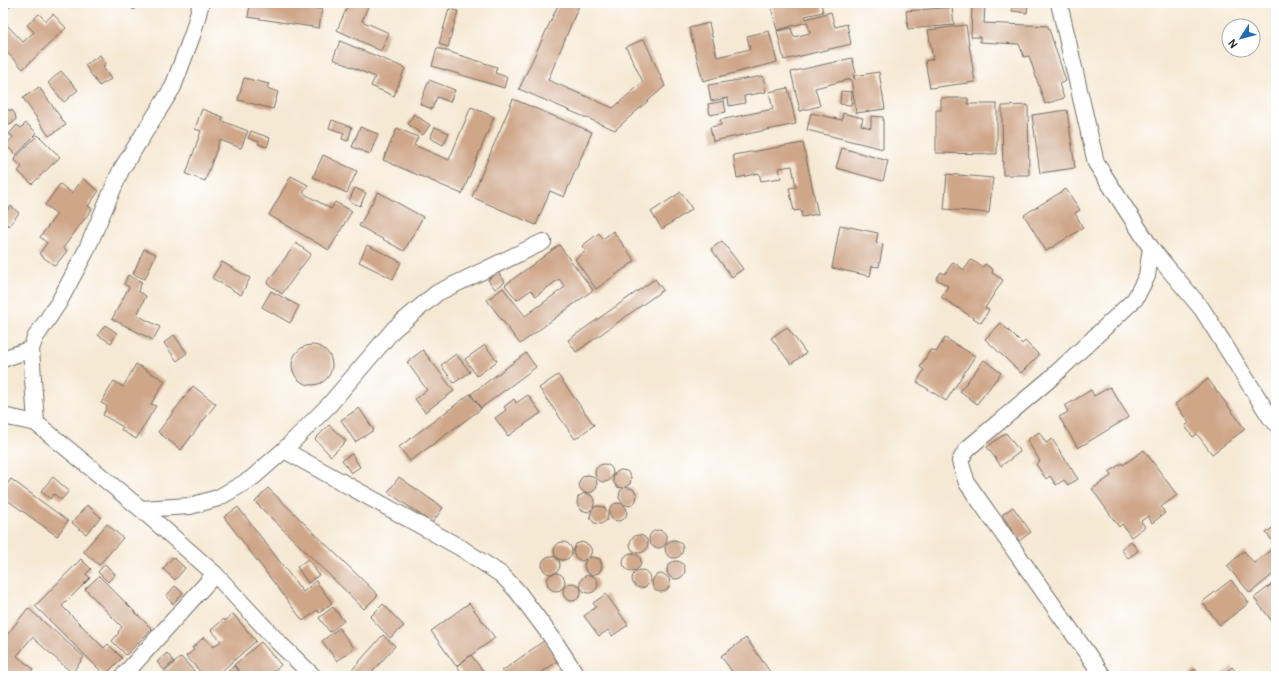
<svg xmlns="http://www.w3.org/2000/svg" width="1279" height="679" font-family="Pangolin,sans-serif">
  <style>
    .building { fill: #cfa688 }
    .lines { fill: none; stroke-linecap: round; stroke-linejoin: round }
    .minor-casing { stroke: #726e66; stroke-width: 18 }
    .minor { stroke: #fff; stroke-width: 16 }
  </style>
  <rect width="100%" height="100%" fill="#fff"/>
  <filter id="ink" filterUnits="userSpaceOnUse"><feTurbulence type="fractalNoise" baseFrequency=".025" numOctaves="2"/><feDisplacementMap in="SourceGraphic" scale="8" xChannelSelector="R" yChannelSelector="G"/><feConvolveMatrix kernelMatrix="1 2 1 2 8 2 1 2 1" color-interpolation-filters="sRGB"/></filter>
  <filter id="wash" filterUnits="userSpaceOnUse"><feTurbulence type="fractalNoise" baseFrequency=".012" numOctaves="4" result="noise"/><feDisplacementMap in="SourceGraphic" scale="16" xChannelSelector="R" yChannelSelector="G"/><feGaussianBlur stdDeviation="0.9" result="paint"/><feColorMatrix in="noise" values="0 0 0 0 0 0 0 0 0 0 0 0 0 0 0 0 0 1.4 0 .05"/><feComposite in="paint" operator="in"/></filter>
  <g filter="url(#wash)">
    <rect width="100%" height="100%" fill="#f6e9d4"/>
    <g id="blocks">
      <path class="building" d="M3 3H14L3 13Z
        M126 3H139L134 10Z
        M271 3H284L322 9 319 28 248 17 250 4 270 7Z
        M349 3H366L369 4 362 21 389 33 381 51 337 30Z
        M559 3H580L548 80 613 108 643 82 626 47 644 39 665 86 615 130 519 89Z
        M770 3H821L823 12 805 16 806 19 831 12 835 27 847 24 851 44 784 60 777 31 791 28 794 37 810 33 807 22 777 30Z
        M1012 3H1028L1027 13 1012 11Z
        M972 5 985 6 984 23 1048 26 1066 81 1059 84 1064 98 1045 104 1029 56 1024 57 1019 44 980 42V37H971Z
        M952 7 954 25 908 29 906 11Z
        M449 9 458 11 448 47 439 44Z
        M39 14 46 21 53 14 66 28 23 69 3 48V21L23 42 34 32 27 25Z
        M709 23 717 57 750 49 747 36 769 31 777 62 703 81 689 28Z
        M966 25 975 82 930 88 925 61 933 59 928 30Z
        M340 41 405 68 394 96 371 86 375 77 333 59Z
        M437 48 497 67 495 73 507 77 504 88 432 66Z
        M100 55 106 64 103 67 111 79 99 86 85 65Z
        M852 58 856 73 853 74 854 79H855L854 76 879 72 885 109 856 113 851 79 815 88 820 106 800 111 791 72Z
        M61 71 78 90 64 102 48 83Z
        M763 76 766 92 744 96 745 103 729 106 728 98 711 101 708 85Z
        M244 78 269 84 267 88 278 92 273 109 238 100Z
        M429 80 455 90 450 102 437 97 432 109 420 104Z
        M39 87 66 125 49 136 23 98Z
        M788 88 796 124 713 141 710 127 721 125 720 120 773 109 769 92Z
        M841 91 852 92 851 105 840 104Z
        M941 98H968V104H997V154L936 153V110H941Z
        M513 99 592 132 564 197 550 191 536 225 472 197Z
        M724 101 726 112 710 115 708 104Z
        M1028 105 1029 175H1003L1002 106Z
        M471 107 494 117 462 194 383 160 397 128 418 137 414 145 449 160Z
        M202 109 223 117 222 121 248 131 241 148 220 140 205 181 186 174 201 131 195 129Z
        M7 110H12L15 114 16 119 13 123 9 125 3 123V111Z
        M1067 110 1075 168 1040 173 1032 115Z
        M811 113 842 120 843 113 863 118 861 125 871 128V116L883 117V149L807 130Z
        M414 114 430 125 423 135 408 124Z
        M332 120 352 127 348 141 342 139 344 133 329 128Z
        M26 123 37 133 16 155 6 145 13 137 9 134 17 125 21 128Z
        M360 127 378 134 370 154 352 147Z
        M435 127 449 133 443 145 430 138Z
        M251 131 270 138 267 147 258 144 259 142 248 138Z
        M38 135 60 157 32 184 18 171 22 167 14 159Z
        M803 143 818 214 802 217 801 210 794 211 789 188 796 187 792 166 779 168 781 178 761 181 759 173 737 178 733 155Z
        M842 148 888 161 883 181 836 168Z
        M323 155 357 171 347 193 313 177Z
        M947 174 993 178 989 213 944 209Z
        M291 176 308 185 303 193 331 209 335 202 352 211 329 250 269 215Z
        M83 179 99 191 88 206 92 209 63 248 67 251 55 266 39 254 47 243 40 237 57 214 45 205 60 184 72 193Z
        M355 188 366 193 360 206 349 201Z
        M1066 189 1080 210 1075 213 1083 228 1046 251 1024 215Z
        M378 192 423 217 404 251 359 226Z
        M681 192 692 209 662 229 651 212Z
        M11 206 19 213 9 226 3 220V215Z
        M840 225 878 233 876 243 883 244 879 267 872 266 870 276 832 268Z
        M613 231 635 261 596 289 575 259 586 251 582 246 599 233 603 239Z
        M722 241 743 269 732 277 711 249Z
        M296 243 311 254 282 294 267 283Z
        M367 245 401 262 393 279 359 262Z
        M559 245 593 290 520 344 487 300 503 288 525 316 565 287 559 279 536 296 531 290 517 300 505 285Z
        M144 249 156 254 145 279 133 274Z
        M971 260 983 267 985 264 993 270 992 273 1003 280 985 308 989 310 981 323 941 297 948 286 936 279 941 272 945 274 953 262 964 270Z
        M222 262 250 278 241 295 212 278Z
        M498 272 505 282 495 289 488 280Z
        M128 275 142 282 138 291 146 296 137 315 160 327 153 340 112 319 129 287 124 284Z
        M655 279 663 290 576 352 568 340Z
        M271 291 299 306 290 323 262 307Z
        M1001 323 1022 344 1025 341 1039 355 1021 373 985 339Z
        M105 325 117 333 111 343 98 335Z
        M787 327 806 353 791 364 771 338Z
        M174 335 187 353 177 361 164 343Z
        M945 338 975 356 946 401 917 382 924 370 920 367 931 349 936 352Z
        M292 365a20 20 0 1 1 40 0a20 20 0 1 1-40 0Z
        M485 345 497 361 477 376 465 359Z
        M423 350 454 391 425 412 415 399 427 390 407 362Z
        M526 353 536 367 481 408 471 394Z
        M456 354 470 372 454 383 441 365Z
        M984 360 1001 373 977 404 960 391Z
        M136 364 165 381 151 404 156 406 136 439 121 430 123 427 103 415 107 406 101 403 114 381 123 387Z
        M558 375 594 425 575 439 539 388Z
        M1208 379 1245 429 1212 454 1197 434 1193 437 1185 426 1189 423 1175 404Z
        M193 386 216 404 181 450 158 432Z
        M1110 387 1129 417 1078 448 1059 417 1068 412 1065 406 1091 390 1094 396Z
        M470 394 481 409 410 461 399 447Z
        M528 395 541 413 508 436 495 418 506 410 504 407 514 399 516 403Z
        M359 408 374 430 355 442 341 420Z
        M329 425 346 441 331 456 315 439Z
        M1039 432 1046 443 1052 439 1078 479 1068 485 1064 480 1056 485 1050 476 1046 479 1036 464 1040 461 1027 440Z
        M1006 433 1020 452 1001 466 987 447Z
        M1144 450 1177 495 1161 507 1165 513 1152 523 1148 516 1141 521 1145 527 1131 537 1122 524 1119 527 1092 489 1111 476 1109 472 1122 463 1123 465Z
        M352 454 360 467 351 473 342 460Z
        M595 473a9 9 0 1 1 18 0a9 9 0 1 1-18 0Z
        M620 470 627 471 631 477 630 484 625 487 633 489 637 495 636 501 630 506 623 504 619 498 620 491 624 488 617 487 613 481 614 474Z
        M579 484a9 9 0 1 1 18 0a9 9 0 1 1-18 0Z
        M53 477 69 491 61 500 54 494 50 499 41 491Z
        M399 477 443 508 432 523 388 492Z
        M11 479 68 521 57 536 3 497V490Z
        M268 488 378 595 364 609 255 502Z
        M584 493 591 495 595 500 593 508 597 506 604 507 608 513 607 520 601 524 594 523 590 517 592 509 588 512 581 510 577 504 578 497Z
        M609 512a9 9 0 1 1 18 0a9 9 0 1 1-18 0Z
        M87 505 101 517 86 534 72 523Z
        M238 507 303 592 316 581 332 603 319 613 317 610 303 621 224 517Z
        M1013 507 1031 532 1019 541 1002 515Z
        M107 524 123 538 99 565 83 551Z
        M1276 525V545L1266 533Z
        M649 539a9 9 0 1 1 18 0a9 9 0 1 1-18 0Z
        M630 544a9 9 0 1 1 18 0a9 9 0 1 1-18 0Z
        M665 549a9 9 0 1 1 18 0a9 9 0 1 1-18 0Z
        M1131 541 1138 551 1128 558 1121 549Z
        M582 542 589 545 592 551 589 558 593 557 600 559 602 566 599 573 592 575 586 572 584 565 586 559 582 561 576 558 573 551 576 544Z
        M554 551a9 9 0 1 1 18 0a9 9 0 1 1-18 0Z
        M1276 546V572L1250 593 1227 566 1244 551 1254 563Z
        M623 562a9 9 0 1 1 18 0a9 9 0 1 1-18 0Z
        M542 565a9 9 0 1 1 18 0a9 9 0 1 1-18 0Z
        M173 557 185 568 175 580 163 569Z
        M81 559 91 569 86 574 90 578 62 606 104 648 108 644 122 658 105 675 35 606Z
        M308 559 319 575 308 583 297 567Z
        M667 570a9 9 0 1 1 18 0a9 9 0 1 1-18 0Z
        M105 564 115 574 108 582 98 572Z
        M632 579a9 9 0 1 1 18 0a9 9 0 1 1-18 0Z
        M547 582a9 9 0 1 1 18 0a9 9 0 1 1-18 0Z
        M652 583a9 9 0 1 1 18 0a9 9 0 1 1-18 0Z
        M580 584a9 9 0 1 1 18 0a9 9 0 1 1-18 0Z
        M99 576 152 629 126 655 112 641 119 633 118 632 122 627 85 589Z
        M1231 580 1249 603 1220 625 1202 602Z
        M1276 581V626L1254 598Z
        M563 592a9 9 0 1 1 18 0a9 9 0 1 1-18 0Z
        M175 586 183 593 173 604 166 596Z
        M606 594 628 625 612 636 608 630 599 636 584 616 596 607 593 603Z
        M469 603 495 638 456 666 431 631Z
        M383 604 404 626 390 638 370 617Z
        M333 607 344 621 330 632 319 618Z
        M28 608 84 657 72 673 32 637 17 656 33 669 28 676H11L3 669V640Z
        M233 614 256 641 216 676H204L186 656 194 650 192 648 204 637 213 647 221 641 211 630 224 619 225 621Z
        M339 628 354 648 337 661 322 641Z
        M383 635 395 646 369 676H356L351 671Z
        M746 638 773 676H735L721 656Z
        M545 640 559 660 537 676H506L502 671Z
        M261 642 281 665 272 673 275 676H244L234 665Z
        M167 653 174 662 164 670 157 662Z
        M471 655 487 676H464L457 666Z
        M181 657 199 676H160Z
        M234 666 243 676H223Z
        M1232 667 1239 676H1221Z
        M1195 669 1201 676H1186Z"/>
    </g>
  </g>
  <g filter="url(#ink)">
    <use href="#blocks" fill-opacity="0" stroke="#726e66" stroke-width="1"/>
    <g class="lines">
      <defs>
        <path id="minor" d="M1059 3 1096 163 1151 248 1202 309 1270 417 1276 423
          M3 359 31 349
          M3 416 36 423 141 509 215 574 278 642 313 676
          M36 423 31 349 35 338 59 302 86 251 121 170 173 87 193 33 201 3
          M284 450 461 548 502 575 518 592 553 639 577 676
          M141 509 190 506 218 498 251 479 284 450 329 405 394 329 437 293 543 242
          M123 676 215 574
          M1103 676 967 483 960 461 967 449 1050 379 1135 299 1147 276 1151 248"/>
      </defs>
      <use href="#minor" class="minor-casing"/>
      <use href="#minor" class="minor"/>
    </g>
  </g>
  <rect width="1279" height="679" fill="none" stroke="#fff" stroke-width="16"/>
  <g transform="translate(1241 38) rotate(234)"><circle r="19" fill="#ffffff" stroke="#aaaaaa"/>
  <path d="M0-3L7 15L0 10L-7 15Z" fill="#1f6fb2"/>
  <text y="-6" font-size="11" font-weight="bold" text-anchor="middle" fill="#2b2b2b">N</text>
  </g>
</svg>
